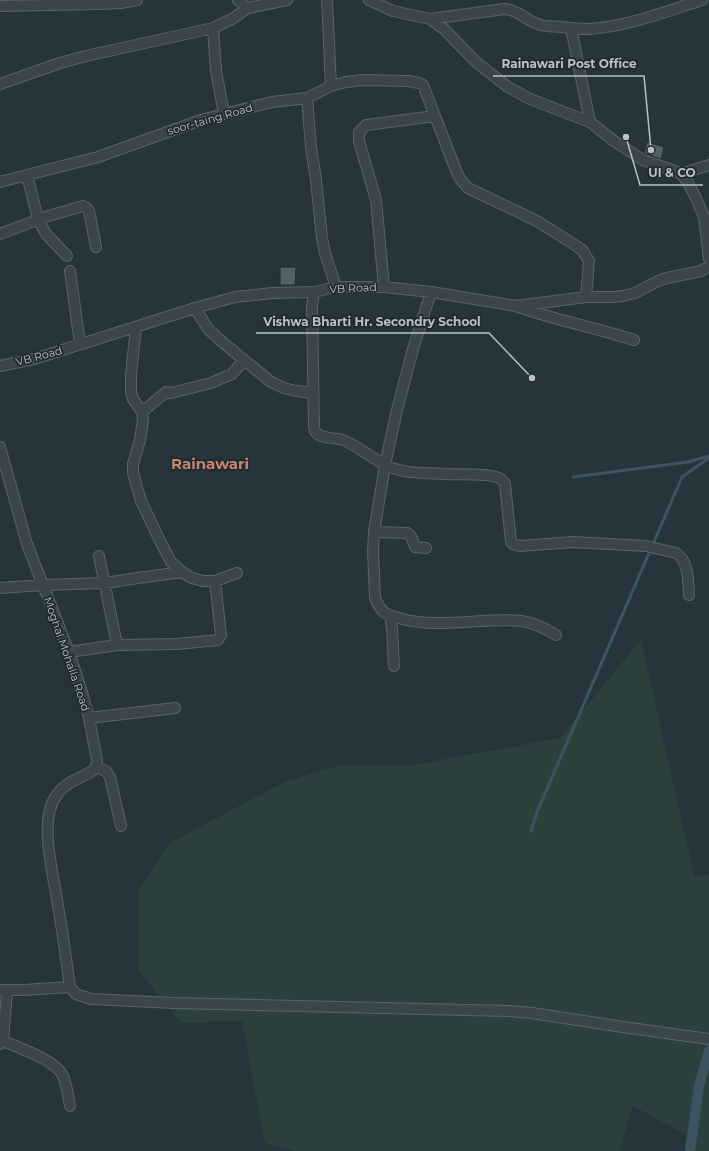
<svg xmlns="http://www.w3.org/2000/svg" width="709" height="1151" font-family="Montserrat,sans-serif">
  <style>
    .green { fill: #2c413d }
    .lines { fill: none; stroke-linecap: round; stroke-linejoin: round }
    .stream { stroke: #3c5461; stroke-width: 3 }
    .canal { stroke: #3c5461; stroke-width: 10 }
    .building { fill: #526169; stroke: #222d33 }
    .street-casing { stroke: #59646a; stroke-width: 12 }
    .street { stroke: #3b464c; stroke-width: 10 }
    .labels { text-anchor: middle; dominant-baseline: central; stroke-width: 3.5; stroke-linejoin: round; paint-order: stroke }
    .street-label { font-size: 11px; fill: #b7c1c7; stroke: #202b31 }
    .district-label { font-size: 15px; font-weight: bold; fill: #ca846f; stroke: #202b31 }
    .leader { fill: none; stroke: #b7c1c7; stroke-width: 1.5 }
    .callout-dot { fill: #b7c1c7; stroke: #202b31; stroke-width: 1.5 }
    .callout-label { font-size: 12px; text-anchor: middle; font-weight: bold; fill: #b7c1c7; stroke: #202b31; stroke-width: 3.5; stroke-linejoin: round; paint-order: stroke }
  </style>
  <rect width="100%" height="100%" fill="#27343c"/>
  <path class="green" d="M641 640 694 876 709 874V1151H685L686 1135 633 1106 619 1151H294L265 1143 242 1021 181 1023 139 971V890L170 843 284 782 340 765H413L560 738Z"/>
  <g class="lines">
    <path class="stream" d="M573 477 688 462 709 456
      M531 831 537 812 682 477 709 458"/>
    <path class="canal" d="M690 1151 699 1086 709 1051"/>
  </g>
  <path class="building" d="M647 142 664 147 661 159 644 153Z
    M280 267H296L295 285H280Z"/>
  <g class="lines">
    <defs>
      <path id="street" d="M238 0 248 8
        M327 0 331 86
        M369 0 393 11 430 19 444 29 476 62 508 87 530 99 590 122 614 141 643 160 672 170 681 174 687 181 695 196 704 217 709 259
        M0 6 100 4 121 3 137 0
        M430 19 505 9C519 10 528 22 541 25 548 27 555 26 562 27 570 28 579 29 587 29 627 27 664 12 702 0
        M213 28 216 71 224 114
        M571 28 590 122
        M0 84 60 63 86 56 213 28 232 19 248 8 287 0
        M307 98 311 147 316 180 322 238 325 253 336 287
        M681 174 709 165
        M27 175 38 219 46 234 67 256
        M0 182 98 157 201 120 272 102 307 98 331 86 346 82 363 80 408 81 419 83 423 85 457 173 460 179 468 188 537 221 578 247 583 251 589 261 586 297
        M0 234 48 216 83 206 87 208 89 211 96 247
        M70 271 80 344
        M384 287 376 200 359 141V132L366 125 435 116
        M314 292 312 307 314 428C317 440 333 437 343 440 358 446 370 457 385 465 403 474 425 473 445 474 458 475 488 473 499 478 502 479 503 481 505 484L511 542 513 544 520 546 573 542 646 546 676 553C689 561 688 581 689 595
        M431 292 413 349 397 410 385 465 374 532 373 552 375 597C377 603 379 608 384 612 389 616 396 617 402 619 441 629 482 617 522 621 535 623 545 628 556 635
        M518 307C556 320 596 328 634 340
        M195 308 208 329 221 341 271 382 284 388 296 391 313 393
        M136 327 131 375V392L133 399 142 412 143 420 140 440 133 464V473L141 501 160 541 171 562 182 572
        M0 366 34 359 195 308 235 297 272 293 314 292 336 287H384L431 292 516 306 586 297H613L623 296 635 293 658 281 667 278 701 271 709 266
        M142 412 166 392 171 393 211 383 232 374 244 360
        M0 447 27 544 69 652 82 692 89 718 97 760 96 766 95 769C82 779 66 780 56 796 38 822 54 876 58 906 63 933 66 960 70 987
        M374 532 407 533 411 536 415 547 426 548
        M99 556 117 645
        M0 588 43 585 105 583 138 578 182 572 192 578 203 581H215L237 573
        M390 616 392 628 394 666
        M69 652 117 645 177 644 218 640 221 635 215 581
        M89 718 175 708
        M96 766 107 772 110 777 121 826
        M70 987 76 994 91 999 174 1003 510 1011 532 1013 623 1027 709 1039
        M0 990H24L70 987
        M3 1041C19 1048 56 1060 63 1076 67 1085 68 1096 70 1106
        M0 1044 3 1041 7 991"/>
    </defs>
    <use href="#street" class="street-casing"/>
    <use href="#street" class="street"/>
  </g>
  <g class="labels">
    <g class="street-label">
      <text transform="translate(210 119) rotate(-16)">soor-taing Road</text>
      <text transform="translate(353 288) rotate(-3)">VB Road</text>
      <text transform="translate(39 356) rotate(-15)">VB Road</text>
      <text transform="translate(67 654) rotate(71)">Moghal Mohalla Road</text>
    </g>
    <g class="district-label">
      <text x="210" y="463">Rainawari</text>
    </g>
  </g>
  <path class="leader" d="M651 150L644 76H493M626 137L640 185H703M532 378L489 333H256"/>
  <g class="callout-dot">
    <circle cx="651" cy="150" r="4"/>
    <circle cx="626" cy="137" r="4"/>
    <circle cx="532" cy="378" r="4"/>
  </g>
  <g class="callout-label">
    <text x="569" y="68">Rainawari Post Office</text>
    <text x="672" y="177">UI &amp; CO</text>
    <text x="372" y="326">Vishwa Bharti Hr. Secondry School</text>
  </g>
</svg>
